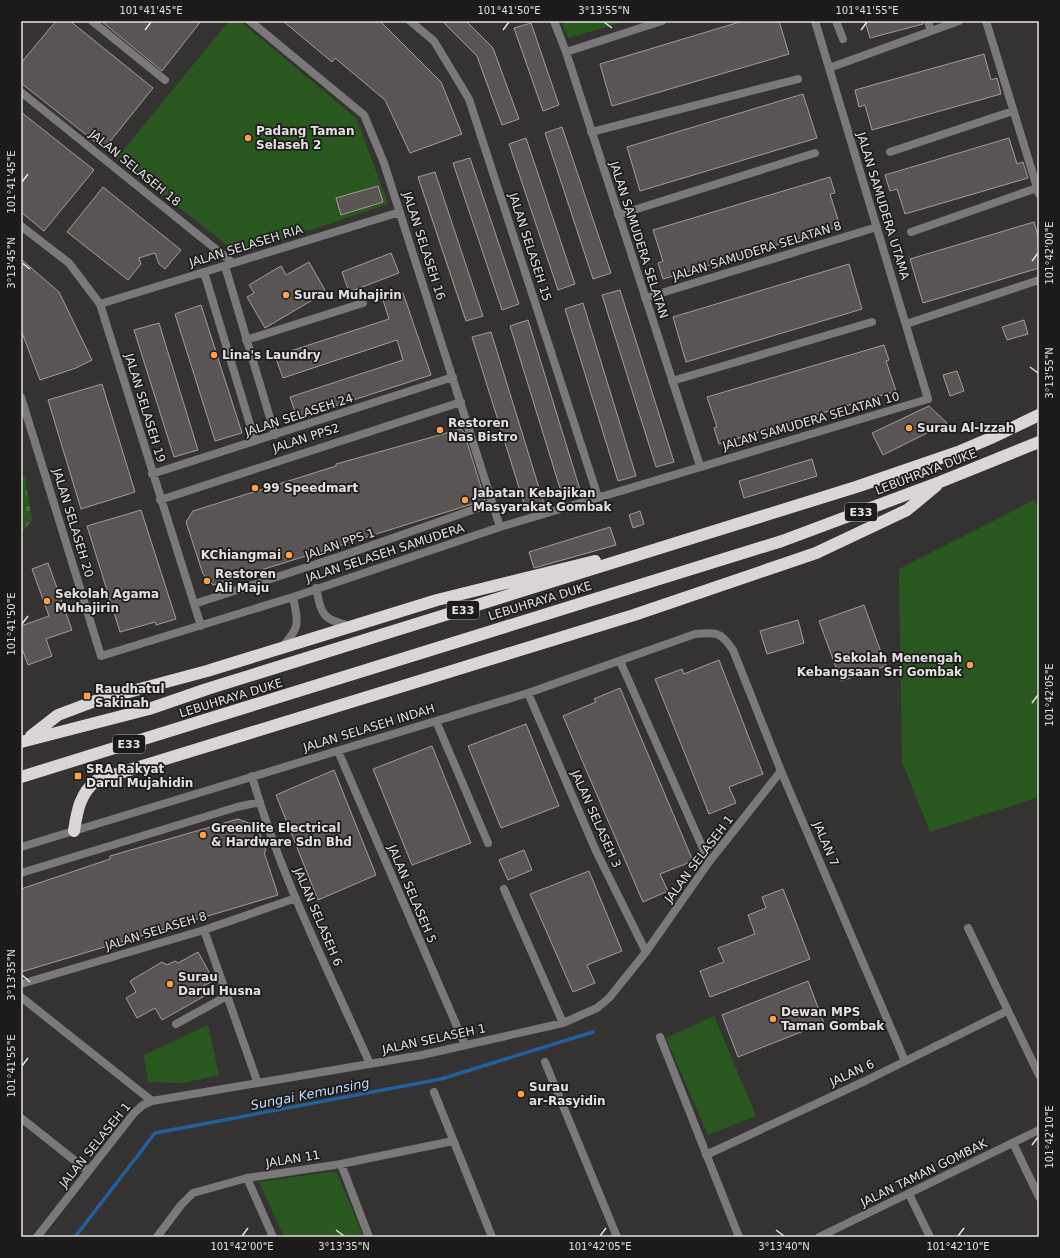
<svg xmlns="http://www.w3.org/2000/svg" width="1060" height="1258" font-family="'DejaVu Sans',sans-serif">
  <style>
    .green { fill: #28581e }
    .cemetery { fill: url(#cemetery-stones) }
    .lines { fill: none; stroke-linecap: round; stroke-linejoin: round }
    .stream { stroke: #20609b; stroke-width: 3.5 }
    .building { fill: #585554; stroke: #a09d9b }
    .minor { stroke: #7a7878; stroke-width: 8 }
    .tertiary { stroke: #7a7878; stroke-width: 8 }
    .motorway { stroke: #dbd6d6; stroke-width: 12 }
    .ticks { fill: none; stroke: #e3e1e0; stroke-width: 1.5 }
    .poi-dot { fill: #f8a14a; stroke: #1c1b1a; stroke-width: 1.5 }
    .labels { text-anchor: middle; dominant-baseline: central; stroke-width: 3.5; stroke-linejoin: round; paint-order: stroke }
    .shield { fill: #1c1b1a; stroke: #a7a6a5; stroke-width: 1 }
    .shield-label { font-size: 11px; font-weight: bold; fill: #e3e1e0 }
    .poi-label { font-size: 12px; font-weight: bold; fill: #e3e1e0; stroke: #1c1b1a; text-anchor: start }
    .street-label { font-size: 12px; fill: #e3e1e0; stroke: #1c1b1a }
    .water-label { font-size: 13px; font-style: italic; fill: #bdddff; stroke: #1c1b1a }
    .neatline { fill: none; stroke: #e3e1e0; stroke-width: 1.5 }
    .ticks-label { font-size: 10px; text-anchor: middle; fill: #e3e1e0 }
  </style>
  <defs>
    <pattern id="cemetery-stones" width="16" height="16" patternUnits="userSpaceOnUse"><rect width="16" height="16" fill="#28581e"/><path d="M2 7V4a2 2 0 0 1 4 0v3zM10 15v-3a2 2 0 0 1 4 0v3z" fill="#47703e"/></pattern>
  </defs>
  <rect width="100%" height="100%" fill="#353331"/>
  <path class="green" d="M229 21H240L357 119 388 204 238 254 117 158Z
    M561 21H626L569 38Z
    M1034 500 1039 511V797L930 832 902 762 899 569Z
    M714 1016 756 1116 708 1135 666 1038Z
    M208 1025 219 1075 182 1083 148 1082 144 1055Z
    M336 1171 364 1237H284L259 1182Z"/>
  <path class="cemetery" d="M21 475 25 478 32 520 21 533Z"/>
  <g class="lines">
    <path class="stream" d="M75 1237 155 1133 441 1079 593 1032"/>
  </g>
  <path class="building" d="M56 21H70L153 88 104 149 21 83V63Z
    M101 21H201L162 71Z
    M283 21H380L441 82 462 134 410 153 385 100 335 58 332 62Z
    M442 21H466L493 48 519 119 502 125 477 56Z
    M743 21H779L789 54 612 106 600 64Z
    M865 21H923V24L870 38Z
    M531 23 559 105 543 111 514 28Z
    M984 54 991 80 997 78 1001 94 872 130 865 105 859 107 855 90Z
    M803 94 817 138 640 191 627 147Z
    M21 112 94 170 44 231 21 212Z
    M562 127 611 273 593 279 545 133Z
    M526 138 575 284 558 290 509 144Z
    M1009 138 1017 164 1023 162 1028 178 905 214 897 189 890 191 885 175Z
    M470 158 519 304 502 310 453 163Z
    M435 172 483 316 466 321 418 177Z
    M830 177 835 193 830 194 840 226 663 279 658 263 663 261 653 230Z
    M378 186 383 202 341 215 336 198Z
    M103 187 181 250 165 269 159 264 155 253 139 258 141 264 128 280 67 232Z
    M1034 222 1039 239V268L923 303 910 259Z
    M391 253 399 273 349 292 342 272Z
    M21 259 59 292 92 360 76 368 40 380 21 330Z
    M309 262 326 292 265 328 247 297 254 293 249 285 281 266 286 275Z
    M849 264 862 309 686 362 673 317Z
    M620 290 674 462 656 467 602 295Z
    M403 293 431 375 297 418 290 397 403 360 397 340 283 378 275 356 389 319 383 300Z
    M583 303 636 476 618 481 565 309Z
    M201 305 242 433 215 441 175 314Z
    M528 320 581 493 563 498 510 326Z
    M1024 320 1028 334 1007 340 1002 327Z
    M159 323 198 450 174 457 134 330Z
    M491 332 544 504 526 510 472 337Z
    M884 345 889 360 886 361 896 391 719 444 714 428 717 427 707 397Z
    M957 371 964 391 950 396 943 375Z
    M102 384 135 492 81 509 48 400Z
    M929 406 947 423 883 455 872 433Z
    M461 429 464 432 485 500 213 585 203 574 186 522 193 511 336 466V464Z
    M812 459 817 476 744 498 739 481Z
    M141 510 176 619 156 625 155 622 120 632 87 526Z
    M640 511 644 524 633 528 629 515Z
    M610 527 616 545 534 568 529 552Z
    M48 563 72 630 46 639 52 656 28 665 21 646V626L49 616 32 569Z
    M864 605 886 666 841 681 819 621Z
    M798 620 804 643 767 654 760 631Z
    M719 660 763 774 729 787 736 803 709 814 655 679 682 669 684 674Z
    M620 688 693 861 660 874 668 891 643 902 563 716 596 702 594 699Z
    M526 724 559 806 501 828 468 746Z
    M432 746 471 843 412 865 373 769Z
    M334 770 376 875 318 900 276 795Z
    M238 819 257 826 266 851 264 852 278 895 21 972V889L110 859V856Z
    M524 850 532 870 508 880 499 860Z
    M589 871 622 951 587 965 595 983 573 992 530 894Z
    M783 889 810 959 710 997 700 971 724 962 718 948 755 934 748 915 766 908 762 897Z
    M198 952 214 981 203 986 208 994 162 1020 155 1008 137 1018 126 998 136 992 130 981 162 962 167 965 175 961 178 963Z
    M808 981 824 1023 738 1057 722 1015Z"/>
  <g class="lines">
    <path class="minor" d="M92 21 165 80
      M250 21 364 115 384 163 500 527
      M410 21 434 41 469 99 598 497
      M554 21 566 52 700 466
      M836 21 843 39
      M928 21 931 31
      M986 21 1039 194
      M566 52 662 21
      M829 68 959 21
      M21 92 233 263
      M591 132 798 79
      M890 152 1013 111
      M618 215 815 153
      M21 226 69 263 100 304 201 626
      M911 232 1037 188
      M225 266 275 435
      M204 272 255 441
      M645 298 877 227
      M100 304 400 212
      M906 324 1039 280
      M246 340 363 303
      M672 381 872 322
      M21 397 101 656 293 597 500 527 928 399
      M152 474 453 377
      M160 500 461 402
      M316 588C322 616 322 619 350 626
      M194 604 350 553 492 503
      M283 646C301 626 298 622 293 597
      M620 661 709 862
      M528 693 596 851 646 952
      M436 721 488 843
      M338 751 465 1045
      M252 776C280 876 328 969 370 1064
      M21 847 528 693 695 634C717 632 721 632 733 650L781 771 905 1061
      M21 873 237 807 260 802
      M504 889 563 1023
      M968 928 1039 1075
      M204 930 257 1081
      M21 984 204 930 296 898
      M21 997 152 1101
      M176 1024 227 996
      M660 1037 739 1237
      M545 1062 617 1237
      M434 1092 492 1237
      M21 1118 88 1171
      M1013 1143 1039 1197
      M706 1155 865 1081 1007 1011
      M341 1164 369 1237
      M247 1178 273 1237
      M909 1194 930 1237
      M37 1237 134 1113 143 1105 152 1101 422 1055 563 1023 597 1008 609 998 646 952 709 862 781 771
      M157 1237 181 1205 193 1193 247 1178 341 1164 453 1141"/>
    <path class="tertiary" d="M815 21 928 399
      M819 1237 1039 1130"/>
    <path class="motorway" d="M31 736 58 715 95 701 207 671 437 600 595 561
      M21 742 149 709 207 689 856 487 958 452 991 438 1039 415
      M21 777 782 541 940 482 1039 442
      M74 831C77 811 80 793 97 780L634 615 816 553 907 510 936 486"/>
  </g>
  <path class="ticks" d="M604 22 612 28M145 30 151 22M503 30 509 22M861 30 867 22M22 182 28 174M1032 261 1038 253M22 263 30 269M1030 367 1038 373M22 624 28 616M1032 703 1038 695M22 975 30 982M22 1066 28 1058M1032 1145 1038 1137M336 1230 344 1236M776 1230 784 1236M242 1236 248 1228M600 1236 606 1228M958 1236 964 1228"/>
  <g class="poi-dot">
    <circle cx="248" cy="138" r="4"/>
    <circle cx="286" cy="295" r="4"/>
    <circle cx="214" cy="355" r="4"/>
    <circle cx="909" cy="428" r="4"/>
    <circle cx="440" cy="430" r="4"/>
    <circle cx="255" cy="488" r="4"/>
    <circle cx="465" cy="500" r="4"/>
    <circle cx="289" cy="555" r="4"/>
    <circle cx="207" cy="581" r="4"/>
    <circle cx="47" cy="601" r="4"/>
    <circle cx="970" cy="665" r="4"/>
    <rect x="83" y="692" width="8" height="8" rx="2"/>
    <rect x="74" y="772" width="8" height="8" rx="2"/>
    <circle cx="203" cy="835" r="4"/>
    <circle cx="170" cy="984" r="4"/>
    <circle cx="773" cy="1019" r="4"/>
    <circle cx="521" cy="1094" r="4"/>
  </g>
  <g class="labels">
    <g class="shield">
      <rect x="845" y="503" width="32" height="18" rx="3"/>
      <rect x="447" y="601" width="32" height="18" rx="3"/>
      <rect x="113" y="735" width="32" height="18" rx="3"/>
    </g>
    <g class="shield-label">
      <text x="861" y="512">E33</text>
      <text x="463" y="610">E33</text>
      <text x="129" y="744">E33</text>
    </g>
    <g class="poi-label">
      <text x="256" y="131">Padang Taman<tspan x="256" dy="14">Selaseh 2</tspan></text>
      <text x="294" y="295">Surau Muhajirin</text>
      <text x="222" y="355">Lina's Laundry</text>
      <text x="448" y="423">Restoren<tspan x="448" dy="14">Nas Bistro</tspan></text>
      <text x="917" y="428">Surau Al-Izzah</text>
      <text x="263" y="488">99 Speedmart</text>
      <text x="473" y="493">Jabatan Kebajikan<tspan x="473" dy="14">Masyarakat Gombak</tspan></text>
      <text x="281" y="555" text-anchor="end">KChiangmai</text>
      <text x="215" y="574">Restoren<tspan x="215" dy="14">Ali Maju</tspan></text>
      <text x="55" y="594">Sekolah Agama<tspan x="55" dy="14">Muhajirin</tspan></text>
      <text x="962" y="658" text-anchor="end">Sekolah Menengah<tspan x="962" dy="14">Kebangsaan Sri Gombak</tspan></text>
      <text x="95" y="689">Raudhatul<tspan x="95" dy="14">Sakinah</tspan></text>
      <text x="86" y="769">SRA Rakyat<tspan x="86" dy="14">Darul Mujahidin</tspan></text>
      <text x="211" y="828">Greenlite Electrical<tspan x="211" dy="14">&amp; Hardware Sdn Bhd</tspan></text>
      <text x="178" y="977">Surau<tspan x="178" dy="14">Darul Husna</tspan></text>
      <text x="781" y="1012">Dewan MPS<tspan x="781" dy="14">Taman Gombak</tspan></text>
      <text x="529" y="1087">Surau<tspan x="529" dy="14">ar-Rasyidin</tspan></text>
    </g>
    <g class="street-label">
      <text transform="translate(135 168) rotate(39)">JALAN SELASEH 18</text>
      <text transform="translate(883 206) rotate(73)">JALAN SAMUDERA UTAMA</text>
      <text transform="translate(639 240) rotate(72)">JALAN SAMUDERA SELATAN</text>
      <text transform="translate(246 246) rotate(-17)">JALAN SELASEH RIA</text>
      <text transform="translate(424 246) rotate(72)">JALAN SELASEH 16</text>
      <text transform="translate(530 247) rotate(72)">JALAN SELASEH 15</text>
      <text transform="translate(757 251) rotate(-17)">JALAN SAMUDERA SELATAN 8</text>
      <text transform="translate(145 408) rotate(73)">JALAN SELASEH 19</text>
      <text transform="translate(299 415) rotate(-18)">JALAN SELASEH 24</text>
      <text transform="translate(811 421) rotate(-16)">JALAN SAMUDERA SELATAN 10</text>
      <text transform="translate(306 438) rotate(-18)">JALAN PPS2</text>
      <text transform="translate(926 472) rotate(-21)">LEBUHRAYA DUKE</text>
      <text transform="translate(73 523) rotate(73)">JALAN SELASEH 20</text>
      <text transform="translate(340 544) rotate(-19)">JALAN PPS 1</text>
      <text transform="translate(385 553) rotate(-18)">JALAN SELASEH SAMUDERA</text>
      <text transform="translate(540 601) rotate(-17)">LEBUHRAYA DUKE</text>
      <text transform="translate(231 698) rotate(-17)">LEBUHRAYA DUKE</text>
      <text transform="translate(369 728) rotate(-17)">JALAN SELASEH INDAH</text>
      <text transform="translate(596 819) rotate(66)">JALAN SELASEH 3</text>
      <text transform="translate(826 844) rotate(67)">JALAN 7</text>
      <text transform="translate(699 859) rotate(-53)">JALAN SELASEH 1</text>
      <text transform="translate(412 894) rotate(67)">JALAN SELASEH 5</text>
      <text transform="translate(318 917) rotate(67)">JALAN SELASEH 6</text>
      <text transform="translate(156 931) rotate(-17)">JALAN SELASEH 8</text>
      <text transform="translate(434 1039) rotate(-12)">JALAN SELASEH 1</text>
      <text transform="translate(852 1073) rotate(-25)">JALAN 6</text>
      <text transform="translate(95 1145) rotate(-51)">JALAN SELASEH 1</text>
      <text transform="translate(293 1159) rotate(-9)">JALAN 11</text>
      <text transform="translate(924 1173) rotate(-26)">JALAN TAMAN GOMBAK</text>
    </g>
    <g class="water-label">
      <text transform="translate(310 1094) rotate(-11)">Sungai Kemunsing</text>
    </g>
  </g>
  <rect width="1060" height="1258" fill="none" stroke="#1c1b1a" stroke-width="44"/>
  <rect x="22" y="22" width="1016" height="1214" class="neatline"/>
  <g class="ticks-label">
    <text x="151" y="14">101°41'45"E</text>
    <text x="509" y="14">101°41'50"E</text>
    <text x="604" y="14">3°13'55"N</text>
    <text x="867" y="14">101°41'55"E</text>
    <text transform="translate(11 182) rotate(-90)" y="4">101°41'45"E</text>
    <text transform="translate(1049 253) rotate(-90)" y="4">101°42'00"E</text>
    <text transform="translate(11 263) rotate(-90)" y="4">3°13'45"N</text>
    <text transform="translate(1049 373) rotate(-90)" y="4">3°13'55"N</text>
    <text transform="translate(11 624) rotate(-90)" y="4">101°41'50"E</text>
    <text transform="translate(1049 695) rotate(-90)" y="4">101°42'05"E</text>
    <text transform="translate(11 975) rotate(-90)" y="4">3°13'35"N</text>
    <text transform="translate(11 1066) rotate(-90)" y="4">101°41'55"E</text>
    <text transform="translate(1049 1137) rotate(-90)" y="4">101°42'10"E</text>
    <text x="242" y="1250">101°42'00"E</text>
    <text x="344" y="1250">3°13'35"N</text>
    <text x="600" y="1250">101°42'05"E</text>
    <text x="784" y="1250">3°13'40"N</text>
    <text x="958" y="1250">101°42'10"E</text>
  </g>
</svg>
